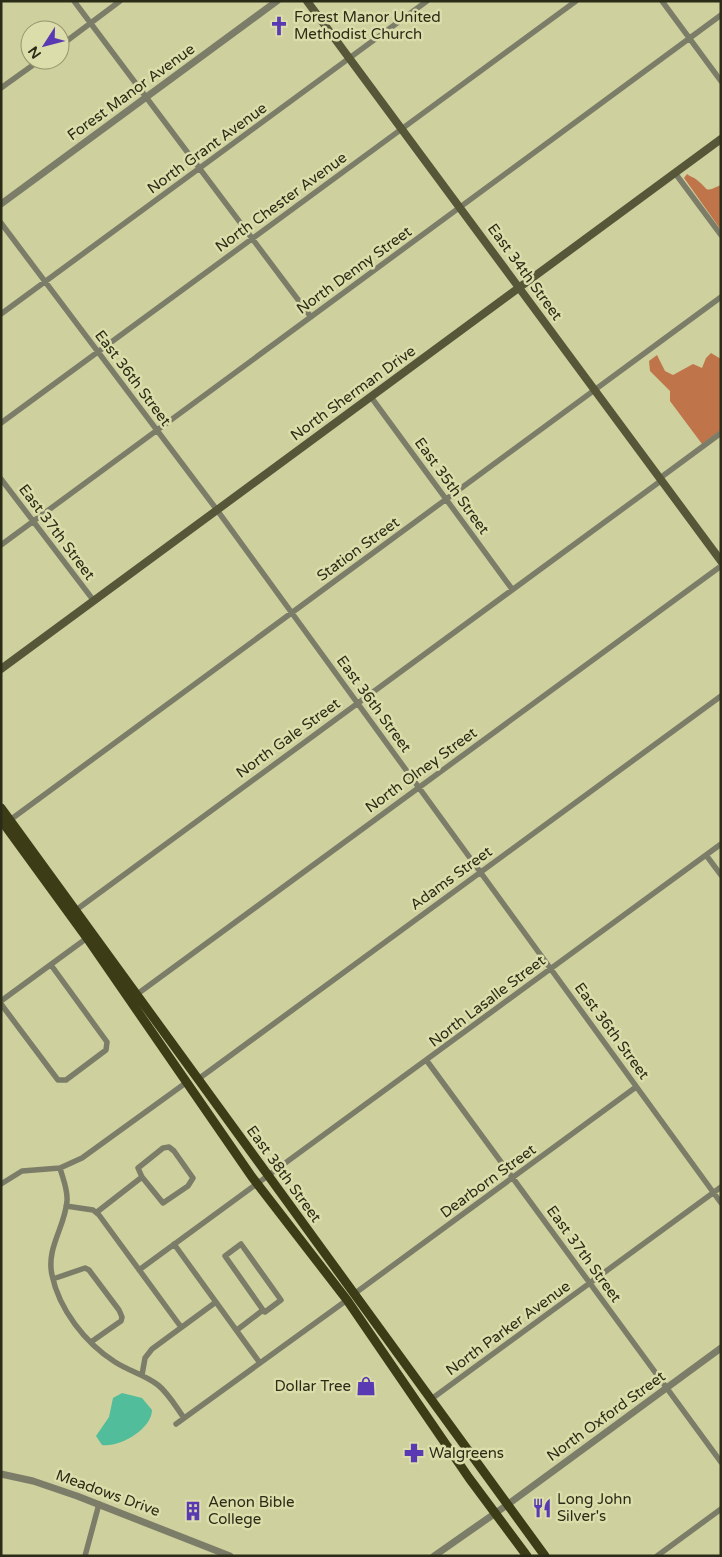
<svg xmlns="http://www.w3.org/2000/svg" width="722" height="1557" font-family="'Varela Round',sans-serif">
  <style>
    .forest { fill: #c07449 }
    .water { fill: #52bd9b }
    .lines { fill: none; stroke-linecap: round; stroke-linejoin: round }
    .minor { stroke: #7c7d68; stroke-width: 5.5 }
    .tertiary { stroke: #7c7d68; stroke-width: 7 }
    .secondary { stroke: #565739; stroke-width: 8 }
    .primary { stroke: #3c3c16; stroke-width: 9 }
    .labels { text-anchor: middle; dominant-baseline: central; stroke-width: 5; stroke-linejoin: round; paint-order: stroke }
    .poi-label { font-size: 15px; fill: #2b2c17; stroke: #dbddaa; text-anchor: start }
    .street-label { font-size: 15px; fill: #2b2c17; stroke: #dbddaa }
  </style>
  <rect width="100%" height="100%" fill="#ced09d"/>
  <path class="forest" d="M687 174C690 177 694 177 697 180 710 190 703 193 721 185V230L684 178Z
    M711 353 721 359V430L702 444 670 401V391L650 371 649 361 657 355 665 371 673 375 693 364 702 368 706 358Z"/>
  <path class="water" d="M122 1393 142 1398 152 1410C152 1429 119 1448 102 1445L96 1436 109 1417 113 1398Z"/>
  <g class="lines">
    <path class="minor" d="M74 1 311 317
      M662 1 721 81
      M60 46 120 1
      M1 88 40 60
      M675 173 721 235
      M1 223 217 510 721 1203
      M1 314 427 1
      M371 397 512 589
      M1 423 576 1
      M660 478 721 433
      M1 479 94 601
      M1 545 721 15
      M10 820 721 297
      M706 855 721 875
      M76 910 662 480
      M136 995 721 566
      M1 1001 87 938
      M1 1004 58 1080H66L106 1050 107 1042 51 965
      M427 1061 721 1462
      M197 1080 721 696
      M169 1147 174 1151 193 1178 188 1186 163 1203 142 1177 138 1168 163 1148Z
      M60 1168C63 1179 68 1190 67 1201 65 1227 46 1248 52 1275 59 1309 85 1343 115 1362 129 1371 145 1375 158 1385 169 1394 176 1407 184 1418
      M1 1184 22 1171 60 1168 82 1158 187 1082
      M66 1206 93 1210 99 1215 181 1327
      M97 1212 142 1177
      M174 1244 260 1363
      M139 1270 721 844
      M53 1279 85 1268 89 1270 119 1310 122 1317 121 1321 91 1342
      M354 1294 636 1087
      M237 1330 263 1310 265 1312 281 1300 241 1244 225 1256 263 1310
      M142 1375 145 1358 152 1349 216 1302
      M430 1400 721 1187
      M176 1424 347 1300
      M85 1556 99 1504
      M657 1556 721 1509"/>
    <path class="tertiary" d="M1 204 277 1
      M1 1474 33 1481 77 1496 230 1556
      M434 1556 507 1505 721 1348"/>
    <path class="secondary" d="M307 1 721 561
      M1 669 721 139"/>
    <path class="primary" d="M1 808 545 1556
      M1 820 87 938 252 1177 347 1300 469 1478 527 1556"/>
  </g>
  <defs>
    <symbol id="church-bare" viewBox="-9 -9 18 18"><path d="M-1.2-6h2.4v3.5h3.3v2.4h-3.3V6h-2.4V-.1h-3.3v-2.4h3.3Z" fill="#5a3ab2" stroke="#dbddaa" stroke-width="2.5" paint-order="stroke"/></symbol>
    <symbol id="shop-bare" viewBox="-9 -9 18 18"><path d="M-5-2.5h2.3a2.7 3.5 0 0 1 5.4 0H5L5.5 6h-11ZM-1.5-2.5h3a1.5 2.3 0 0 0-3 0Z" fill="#5a3ab2" stroke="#dbddaa" stroke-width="2.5" paint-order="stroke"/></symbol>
    <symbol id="pharmacy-bare" viewBox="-9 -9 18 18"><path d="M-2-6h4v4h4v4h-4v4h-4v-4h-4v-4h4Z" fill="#5a3ab2" stroke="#dbddaa" stroke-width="2.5" paint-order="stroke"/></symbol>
    <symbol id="restaurant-bare" viewBox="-9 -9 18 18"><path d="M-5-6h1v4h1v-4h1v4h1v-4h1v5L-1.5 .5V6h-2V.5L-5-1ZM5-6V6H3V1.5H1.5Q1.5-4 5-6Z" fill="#5a3ab2" stroke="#dbddaa" stroke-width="2.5" paint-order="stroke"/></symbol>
    <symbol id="building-bare" viewBox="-9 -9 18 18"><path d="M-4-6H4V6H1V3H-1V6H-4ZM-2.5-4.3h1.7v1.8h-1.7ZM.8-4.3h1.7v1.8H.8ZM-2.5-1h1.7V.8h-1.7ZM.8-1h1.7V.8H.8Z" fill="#5a3ab2" stroke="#dbddaa" stroke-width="2.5" paint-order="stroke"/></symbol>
  </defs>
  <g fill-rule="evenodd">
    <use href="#church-bare" x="265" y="12" width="28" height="28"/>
    <use href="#shop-bare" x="352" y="1372" width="28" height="28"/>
    <use href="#pharmacy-bare" x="400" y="1439" width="28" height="28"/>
    <use href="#restaurant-bare" x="528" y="1494" width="28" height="28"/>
    <use href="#building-bare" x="179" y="1497" width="28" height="28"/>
  </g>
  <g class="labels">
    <g class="poi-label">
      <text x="294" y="17">Forest Manor United<tspan x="294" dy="17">Methodist Church</tspan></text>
      <text x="351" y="1386" text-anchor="end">Dollar Tree</text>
      <text x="429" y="1453">Walgreens</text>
      <text x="557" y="1499">Long John<tspan x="557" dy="17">Silver's</tspan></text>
      <text x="208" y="1502">Aenon Bible<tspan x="208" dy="17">College</tspan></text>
    </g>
    <g class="street-label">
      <text transform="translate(131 92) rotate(-36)">Forest Manor Avenue</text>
      <text transform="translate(207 148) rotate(-36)">North Grant Avenue</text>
      <text transform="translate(281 202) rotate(-36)">North Chester Avenue</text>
      <text transform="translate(354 270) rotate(-36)">North Denny Street</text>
      <text transform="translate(525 272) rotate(54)">East 34th Street</text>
      <text transform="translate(133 378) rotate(53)">East 36th Street</text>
      <text transform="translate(353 393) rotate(-36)">North Sherman Drive</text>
      <text transform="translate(452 486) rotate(54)">East 35th Street</text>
      <text transform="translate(57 532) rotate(53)">East 37th Street</text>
      <text transform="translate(358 549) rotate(-36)">Station Street</text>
      <text transform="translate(374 704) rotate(54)">East 36th Street</text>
      <text transform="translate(288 738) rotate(-36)">North Gale Street</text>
      <text transform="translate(421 770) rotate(-36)">North Olney Street</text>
      <text transform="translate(451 878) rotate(-36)">Adams Street</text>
      <text transform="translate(487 1001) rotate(-37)">North Lasalle Street</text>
      <text transform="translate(612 1031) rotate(54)">East 36th Street</text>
      <text transform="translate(284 1174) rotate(54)">East 38th Street</text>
      <text transform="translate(488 1181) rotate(-36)">Dearborn Street</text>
      <text transform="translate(584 1254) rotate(54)">East 37th Street</text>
      <text transform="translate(508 1328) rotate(-36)">North Parker Avenue</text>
      <text transform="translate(606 1416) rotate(-36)">North Oxford Street</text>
      <text transform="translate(108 1493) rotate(20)">Meadows Drive</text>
    </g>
  </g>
  <rect width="722" height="1557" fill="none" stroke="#2b2c17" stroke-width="5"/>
  <g transform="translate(45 45) rotate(234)"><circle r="24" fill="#dbddaa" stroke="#95966f"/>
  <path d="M0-4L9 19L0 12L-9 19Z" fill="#5a3ab2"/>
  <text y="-8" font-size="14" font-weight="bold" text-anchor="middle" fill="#2b2c17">N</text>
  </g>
</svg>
